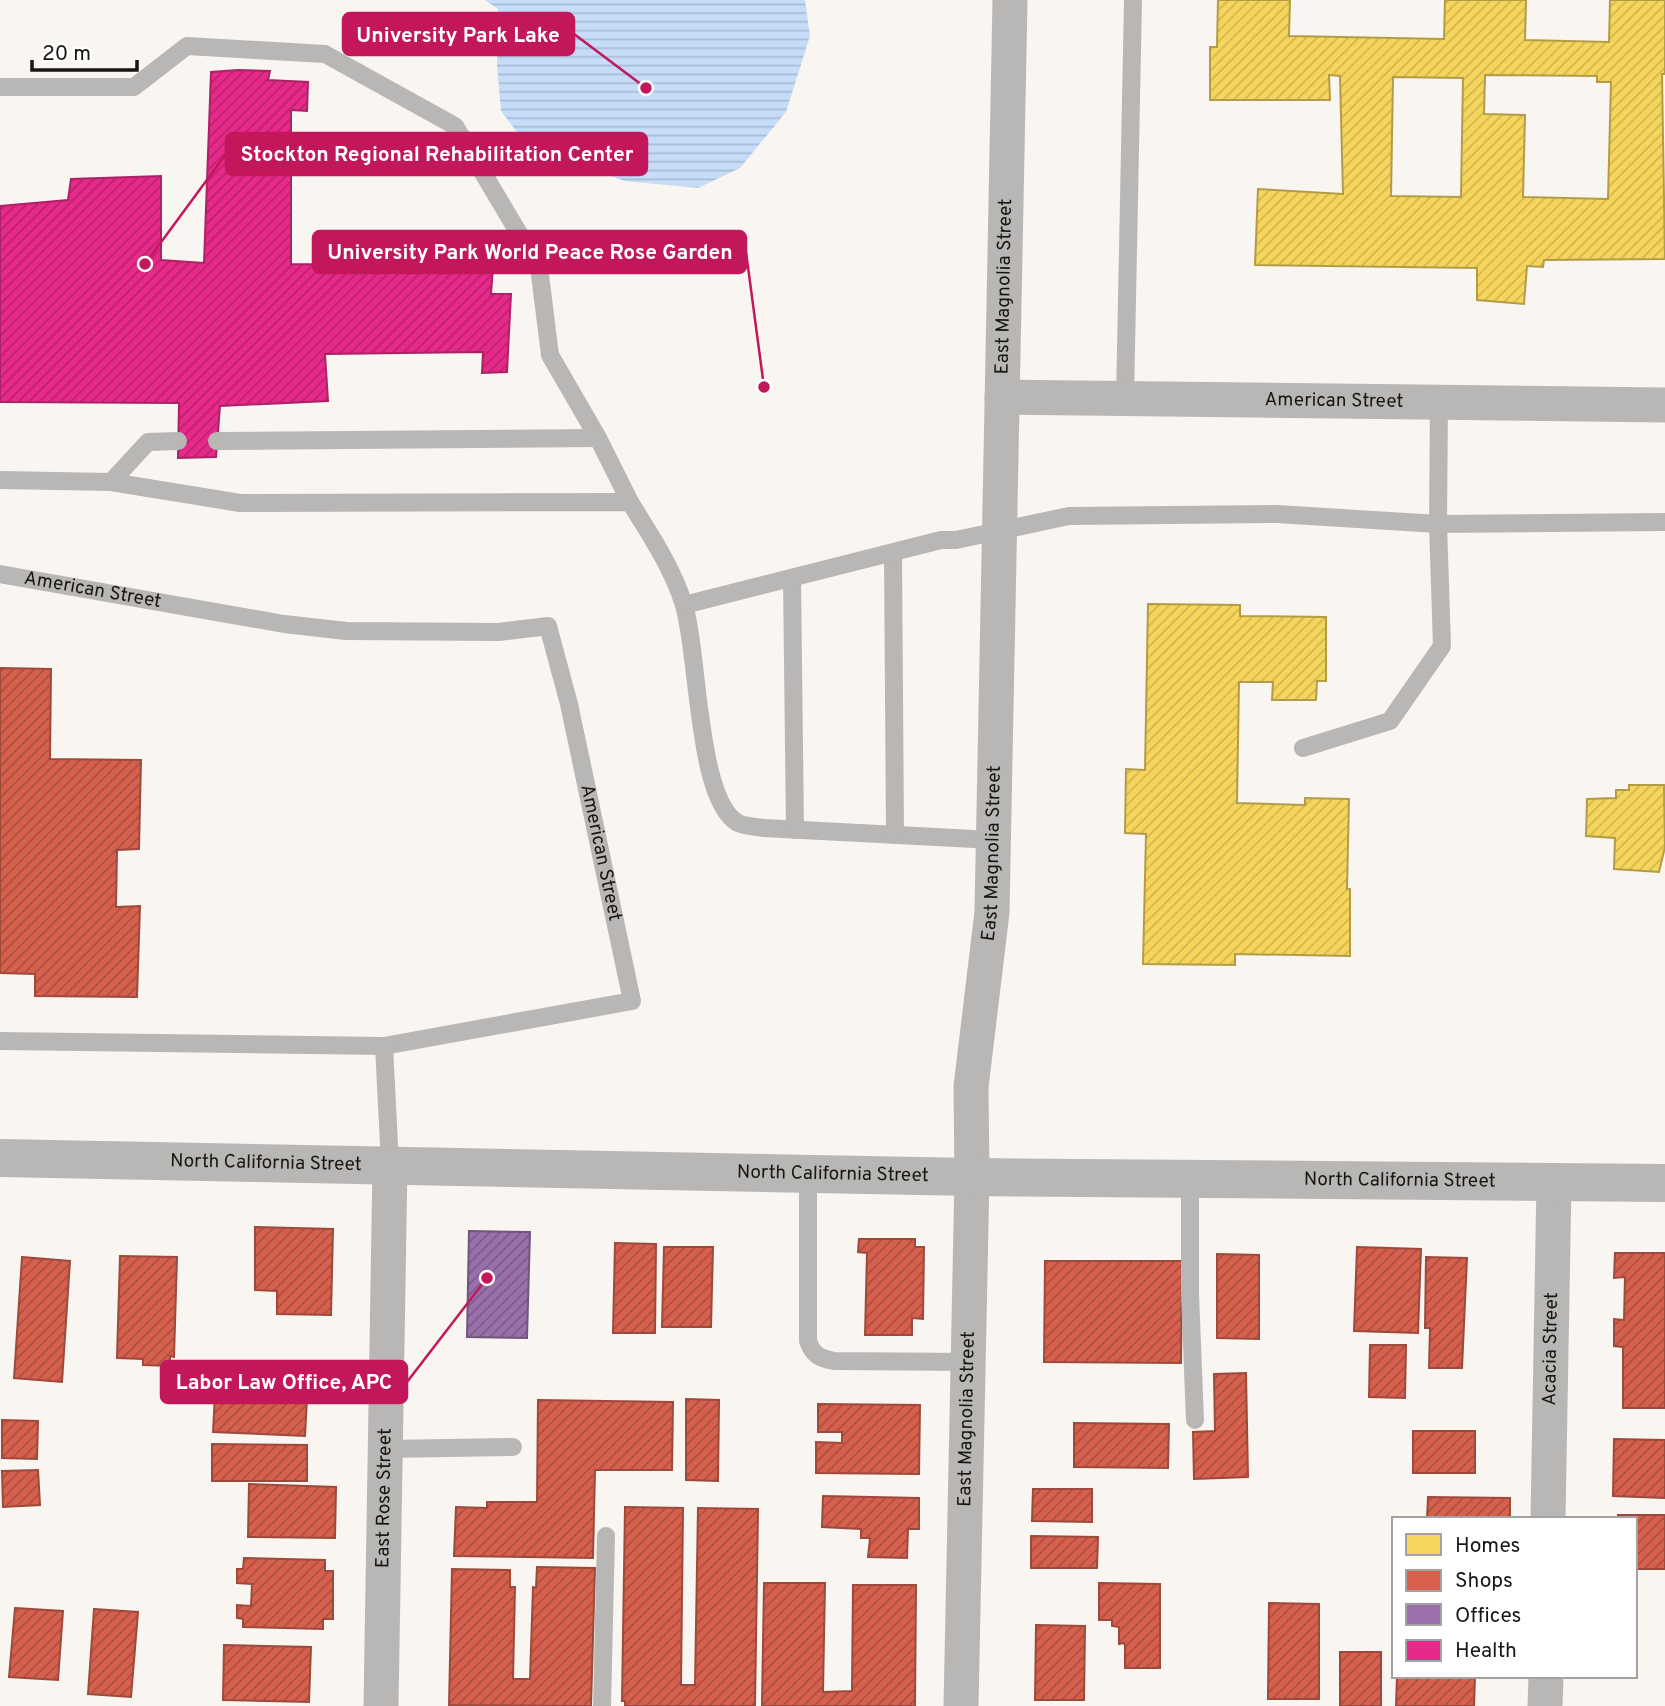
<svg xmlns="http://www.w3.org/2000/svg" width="1665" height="1706" font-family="Overpass,sans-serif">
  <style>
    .water { fill: url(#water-rules) }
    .homes { fill: url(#homes-hatch); stroke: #b39c46; stroke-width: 2; fill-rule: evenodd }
    .shops { fill: url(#shops-hatch); stroke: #9d4a3c; stroke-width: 2 }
    .offices { fill: url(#offices-hatch); stroke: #72557d; stroke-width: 2 }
    .health { fill: url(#health-hatch); stroke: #a92366; stroke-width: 2 }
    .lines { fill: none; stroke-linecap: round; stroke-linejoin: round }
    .service { stroke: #b9b7b6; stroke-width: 18 }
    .minor { stroke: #b9b7b6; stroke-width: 35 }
    .tertiary { stroke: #b9b7b6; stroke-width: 38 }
    .labels { text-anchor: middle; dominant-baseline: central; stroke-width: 7; stroke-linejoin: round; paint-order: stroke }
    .street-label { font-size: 19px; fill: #181613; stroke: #fff }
    .leader { fill: none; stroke: #c2185b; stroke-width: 2.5 }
    .callout-dot { fill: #c2185b; stroke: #fff; stroke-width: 2.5 }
    .callout { fill: #c2185b; stroke: #c2185b; stroke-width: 2.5 }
    .callout-label { font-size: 21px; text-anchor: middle; font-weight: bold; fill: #fff }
  </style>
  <defs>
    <pattern id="water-rules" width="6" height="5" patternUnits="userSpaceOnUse" patternTransform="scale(1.75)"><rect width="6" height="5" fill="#c6dcf8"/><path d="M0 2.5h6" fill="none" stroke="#a9bcd4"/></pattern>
    <pattern id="homes-hatch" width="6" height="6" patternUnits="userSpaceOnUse" patternTransform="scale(1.75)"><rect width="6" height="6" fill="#f6d55c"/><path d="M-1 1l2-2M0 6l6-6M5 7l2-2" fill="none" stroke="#d2b64f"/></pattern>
    <pattern id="shops-hatch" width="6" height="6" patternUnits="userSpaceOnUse" patternTransform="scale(1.75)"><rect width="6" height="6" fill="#d6604d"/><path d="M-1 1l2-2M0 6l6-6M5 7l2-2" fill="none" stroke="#ad4e3f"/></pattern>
    <pattern id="offices-hatch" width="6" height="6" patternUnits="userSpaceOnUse" patternTransform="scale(1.75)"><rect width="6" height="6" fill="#9970ab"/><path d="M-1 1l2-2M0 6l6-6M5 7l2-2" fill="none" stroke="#7c5b8a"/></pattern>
    <pattern id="health-hatch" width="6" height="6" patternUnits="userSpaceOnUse" patternTransform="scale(1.75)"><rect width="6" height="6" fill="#e7298a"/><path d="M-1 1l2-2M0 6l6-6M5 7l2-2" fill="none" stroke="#ba2270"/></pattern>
  </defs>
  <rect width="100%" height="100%" fill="#f9f5f0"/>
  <path class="water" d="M485 0H805L810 36 786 112 740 168 698 188 625 181 557 157 523 140 501 111 497 65 498 9Z"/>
  <path class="homes" d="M1218 0H1290L1289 36 1444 39 1445 0H1526L1525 40 1609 42 1610 0H1665V74H1662L1665 259 1544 260 1543 267 1527 266 1524 304 1477 300V268L1255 265 1258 189 1343 194 1340 76 1329 75 1330 100H1210V47H1217ZM1485 75 1597 76V82H1611L1608 199 1523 197 1525 115 1484 114ZM1393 77 1463 78 1461 197 1391 196Z
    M1148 604 1240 605V616L1326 617V681H1317L1316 700H1272L1273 682H1239L1237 803 1305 805V798L1349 799 1347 889H1350V956L1235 954V965L1143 964 1146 834 1125 833 1126 769 1145 770Z
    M1629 785H1664L1665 847 1659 872 1614 869 1615 838 1586 836 1587 799 1616 798V790H1629Z"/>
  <path class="shops" d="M0 668 51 669 50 759 141 760 139 849 117 850 116 907 140 906 137 997 35 996V974L0 973Z
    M255 1227 333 1229 331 1315 277 1314V1291L255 1290Z
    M859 1239H915V1247H924L923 1319 912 1318V1335H865L867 1253 858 1252Z
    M615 1243 656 1244 655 1333H613Z
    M664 1247H713L711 1327H662Z
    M1357 1247 1421 1249 1418 1333 1354 1331Z
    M1615 1253H1665V1408H1623V1347L1614 1346V1319L1624 1320 1625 1277 1614 1278Z
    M1217 1254 1259 1255V1339L1217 1338Z
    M120 1256 177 1257 174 1357 170 1356V1366L143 1365V1359L117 1358Z
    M22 1257 70 1261 62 1382 14 1378Z
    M1426 1257 1467 1258 1462 1368H1429L1430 1328H1425Z
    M1045 1261H1182L1181 1363 1044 1362Z
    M1370 1345H1406L1405 1398 1369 1397Z
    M1246 1373 1248 1477 1194 1479 1193 1432 1215 1431 1214 1374Z
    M215 1394 307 1398 305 1436 213 1432Z
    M686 1399 719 1400 718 1481 686 1480Z
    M538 1400 673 1402 672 1470H595L593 1558 454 1556 456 1507 487 1508V1502H537Z
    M818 1404 920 1405 919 1474 816 1473V1442L842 1443V1432H818Z
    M2 1420 38 1421 37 1459 2 1458Z
    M1074 1423 1169 1424 1168 1468 1074 1467Z
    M1413 1431H1475V1473H1413Z
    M1614 1439 1665 1440V1498L1613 1496Z
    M212 1444 307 1445V1481H212Z
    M38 1470 40 1505 3 1507 2 1471Z
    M249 1484 336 1487 335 1538 248 1537Z
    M1033 1489H1092V1522L1032 1521Z
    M823 1496 919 1498V1529H908L907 1558 868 1557 870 1538H861V1529L822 1527Z
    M1428 1497 1510 1498V1519H1427Z
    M625 1507 683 1508 681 1685H695L698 1508 758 1509 755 1706H625V1701H622Z
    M1618 1515H1665V1569H1635V1519H1618Z
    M1031 1536 1098 1537 1097 1568H1031Z
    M244 1558 325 1560V1571H333V1619H323V1629L243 1627V1619L237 1618V1605L251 1606 252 1584 237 1583V1569H243Z
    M537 1567 595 1568 591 1706 449 1705 452 1569 510 1570V1587H515L513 1679H530L533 1587 536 1588Z
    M764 1583H825L823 1692 852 1691 853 1585H916L915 1706H762Z
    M1099 1583 1160 1584V1668H1125V1646L1124 1643 1119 1644V1627L1112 1626V1620H1099Z
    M1269 1603 1319 1604V1699H1268Z
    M15 1608 63 1611 58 1680 9 1677Z
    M94 1609 138 1612 131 1697 88 1694Z
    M1036 1625 1085 1626 1084 1700H1035Z
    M224 1645 311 1647 309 1702 223 1700Z
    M1340 1652H1381V1706H1340Z
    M1397 1676H1475L1474 1706H1396Z"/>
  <path class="offices" d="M469 1231 530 1232 527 1338 467 1337Z"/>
  <path class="health" d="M238 70 270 71 268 80 308 82 307 111 291 110V264L493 267 491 294H511L507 372 482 373 483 352 325 354 328 401 220 406 216 457 178 458 179 403 0 402V206L68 200 71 179 161 176V260L204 263 211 72Z"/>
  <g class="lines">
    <g class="service">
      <path d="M0 87H134L187 46 325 54 455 126 539 267 550 355 598 438 630 502"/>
      <path d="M1125 399 1133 0"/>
      <path d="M217 441 598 438"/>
      <path d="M0 480 111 482 240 503 630 502C650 535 671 565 683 602 699 648 696 800 738 823 744 826 756 827 764 828L993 840"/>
      <path d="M111 482 148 442 178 441"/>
      <path d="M893 553 895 835"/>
      <path id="s1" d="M0 574 284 624 346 631 499 632 548 626 569 704 632 1001 384 1046 0 1041"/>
      <path d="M792 578 795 830"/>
      <path d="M684 605 941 540H956L1069 516 1277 514 1438 524 1665 522"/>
      <path d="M1303 748 1390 721 1442 646 1438 524 1439 402"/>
      <path d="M384 1046 390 1164"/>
      <path d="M808 1173V1341C813 1355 819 1358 834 1361L969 1362"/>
      <path d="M1190 1178V1294L1195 1420"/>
      <path d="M385 1449 513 1447"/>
      <path d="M602 1706 606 1536"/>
    </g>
    <g class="minor">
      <path id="s2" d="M1002 397 1665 405"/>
      <path id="s3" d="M1548 1519 1554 1181"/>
      <path id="s4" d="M381 1706 390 1164"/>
      <path id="s5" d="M961 1706 972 1177 971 1087 992 912 1010 0"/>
      <path d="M1545 1706 1546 1676"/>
    </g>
    <path class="tertiary" id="s6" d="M0 1158 972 1177 1665 1183"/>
  </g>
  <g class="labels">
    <g class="street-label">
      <text stroke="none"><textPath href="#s5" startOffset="1421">East Magnolia Street</textPath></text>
      <text stroke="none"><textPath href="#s2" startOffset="332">American Street</textPath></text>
      <text stroke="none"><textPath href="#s1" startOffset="94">American Street</textPath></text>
      <text stroke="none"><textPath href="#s1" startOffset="786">American Street</textPath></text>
      <text stroke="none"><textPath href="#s5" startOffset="854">East Magnolia Street</textPath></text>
      <text stroke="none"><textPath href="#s6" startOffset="266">North California Street</textPath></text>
      <text stroke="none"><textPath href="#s6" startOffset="833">North California Street</textPath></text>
      <text stroke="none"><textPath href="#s6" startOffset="1400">North California Street</textPath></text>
      <text stroke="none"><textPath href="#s3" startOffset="170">Acacia Street</textPath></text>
      <text stroke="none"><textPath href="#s5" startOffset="287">East Magnolia Street</textPath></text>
      <text stroke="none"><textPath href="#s4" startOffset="208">East Rose Street</textPath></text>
    </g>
  </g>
  <path class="leader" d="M646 88L574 34M145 264L226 154M764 387L746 252M487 1278L407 1382"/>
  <g class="callout-dot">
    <circle cx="646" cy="88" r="7"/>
    <circle cx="145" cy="264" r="7"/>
    <circle cx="764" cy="387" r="7"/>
    <circle cx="487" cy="1278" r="7"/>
  </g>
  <g class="callout">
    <rect x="343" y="13" width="231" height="42" rx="7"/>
    <rect x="226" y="133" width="421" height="42" rx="7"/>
    <rect x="313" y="231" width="433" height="42" rx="7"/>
    <rect x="161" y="1361" width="246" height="42" rx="7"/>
  </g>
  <g class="callout-label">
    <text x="458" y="42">University Park Lake</text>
    <text x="437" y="161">Stockton Regional Rehabilitation Center</text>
    <text x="530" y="259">University Park World Peace Rose Garden</text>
    <text x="284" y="1389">Labor Law Office, APC</text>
  </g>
  <rect x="1392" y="1517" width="245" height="161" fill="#ffffff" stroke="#a3a2a1" stroke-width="2"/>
  <rect x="1406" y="1534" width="35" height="21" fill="#f6d55c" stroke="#a3a2a1" stroke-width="2"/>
  <text x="1455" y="1552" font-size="21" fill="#181613">Homes</text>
  <rect x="1406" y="1570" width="35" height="21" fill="#d6604d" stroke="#a3a2a1" stroke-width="2"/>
  <text x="1455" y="1587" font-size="21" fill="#181613">Shops</text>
  <rect x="1406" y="1604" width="35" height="21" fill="#9970ab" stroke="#a3a2a1" stroke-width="2"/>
  <text x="1455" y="1622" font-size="21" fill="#181613">Offices</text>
  <rect x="1406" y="1640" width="35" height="21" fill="#e7298a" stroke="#a3a2a1" stroke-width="2"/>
  <text x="1455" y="1657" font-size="21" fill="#181613">Health</text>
  <path d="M32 60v10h105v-10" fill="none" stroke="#181613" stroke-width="3.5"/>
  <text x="42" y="60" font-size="21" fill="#181613" stroke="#ffffff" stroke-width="5" paint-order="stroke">20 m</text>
</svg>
